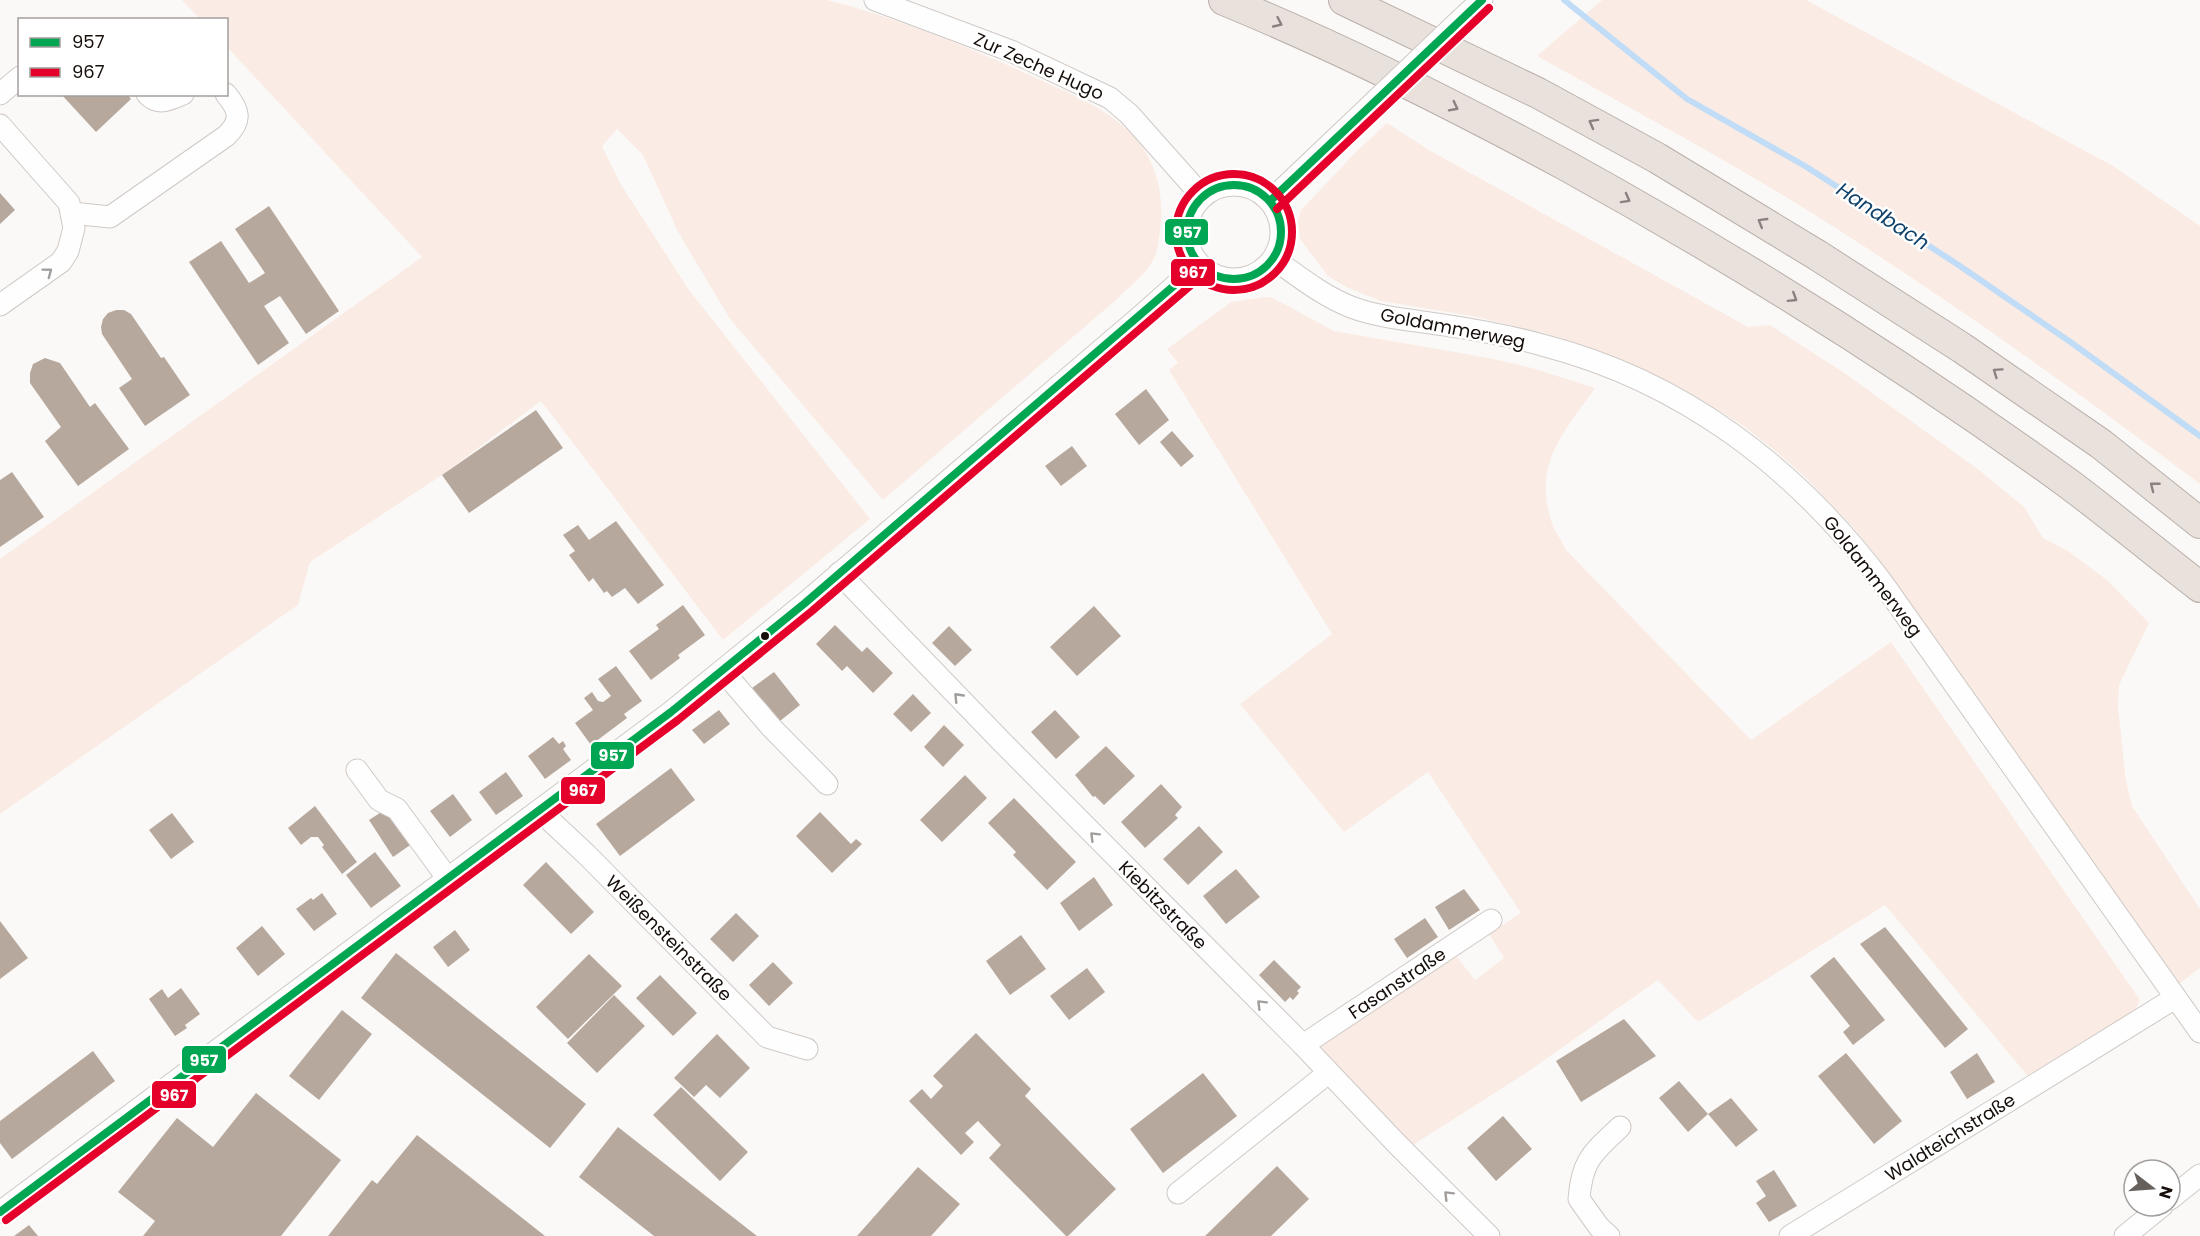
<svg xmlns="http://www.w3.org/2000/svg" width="2200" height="1236" font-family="Poppins,sans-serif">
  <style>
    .green { fill: #faece4 }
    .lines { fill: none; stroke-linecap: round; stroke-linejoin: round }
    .stream { stroke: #c0dcf6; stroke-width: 6 }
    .building { fill: #b7a89d }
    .minor-casing { stroke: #cec9c6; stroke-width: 23 }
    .highway-casing { stroke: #baafa9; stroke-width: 32 }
    .minor { stroke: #fefefe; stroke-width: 21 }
    .highway { stroke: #e9e1dc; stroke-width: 30 }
    .minor-bridge-casing { stroke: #cec9c6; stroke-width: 23; stroke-linecap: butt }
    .minor-bridge { stroke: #fefefe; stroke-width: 21 }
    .bus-1-casing { stroke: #fff; stroke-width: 12 }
    .bus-2-casing { stroke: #fff; stroke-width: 12 }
    .bus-1 { stroke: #00a651; stroke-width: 8 }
    .bus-2 { stroke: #e4002b; stroke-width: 8 }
    .oneway { stroke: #8a827e }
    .oneway2 { stroke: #a19e9c }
    .bus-dot { fill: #160e0a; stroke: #fff; stroke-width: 2 }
    .labels { text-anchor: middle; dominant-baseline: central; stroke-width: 5; stroke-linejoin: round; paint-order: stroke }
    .street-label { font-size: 18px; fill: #160e0a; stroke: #fff }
    .water-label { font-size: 20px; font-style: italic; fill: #10416a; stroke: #fff }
    .line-badge { stroke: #fff; stroke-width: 2 }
    .badge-label { font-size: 16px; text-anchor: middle; font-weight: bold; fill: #fff }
  </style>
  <rect width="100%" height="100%" fill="#fbf9f7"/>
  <path class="green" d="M182 0H827C899 18 969 47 1036 78 1071 94 1110 109 1136 139 1160 167 1165 204 1159 238 1158 244 1158 251 1155 256 1148 273 1129 287 1116 300L883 500 730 319 678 232 643 155 617 129 602 146 620 183 689 290 870 519 723 640 541 401 442 475 310 562 298 605 0 814V559L422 257 227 47 226 20 200 19Z
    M1602 0H1806L2113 166 2200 226V484C2066 383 1929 285 1786 197 1705 148 1620 103 1537 56Z
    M1387 123 1429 150 1748 327 1770 325 1846 374 1979 470 2024 507 2043 538 2068 551 2107 580 2149 623 2119 685 2118 707 2126 781 2132 806 2200 909V968L2179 984 1876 555 1854 528 1804 476 1773 449 1742 425 1705 402 1672 383 1581 344 1540 332 1472 316 1381 301 1348 288 1328 276 1300 239 1298 221 1301 210 1357 151Z
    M1266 297 1273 298 1334 331 1489 358 1532 368 1595 388C1565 432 1533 462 1551 520 1554 530 1561 540 1566 550L1751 740 1891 642 2140 1000 2134 1013 2031 1080 1885 905 1698 1022 1658 980 1526 1073 1413 1145 1322 1057V1042L1328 1034 1457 957 1475 980 1504 958 1489 934 1521 913 1428 772 1344 832 1240 704 1332 634 1169 370 1178 363 1167 349 1231 302Z"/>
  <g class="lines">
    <path class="stream" d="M1564 0 1687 99 1805 166 1957 264 2069 341 2200 436"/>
  </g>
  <path class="building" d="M61 94H127L131 99 96 132Z
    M0 193 15 210 0 224Z
    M269 206 339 311 306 334 280 296 264 306 289 343 258 365 189 262 221 241 249 283 265 273 235 229Z
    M116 310H124L131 314 161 358 164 357 190 395 145 426 119 388 132 379 102 334 101 327 103 319 108 313Z
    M45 358 60 363 90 407 95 403 129 449 78 486 45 441 61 427 30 383V373L33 364Z
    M1146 389 1169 420 1139 445 1115 414Z
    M536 410 563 448 469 513 442 475Z
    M1172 431 1194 456 1181 467 1160 442Z
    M1072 446 1087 466 1061 486 1045 466Z
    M12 472 44 517 0 547V480Z
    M616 521 664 585 638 604 625 588 612 597 607 591 604 593 593 578 589 582 569 555 575 551 563 535 578 525 589 540Z
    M683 605 705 635 678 655 680 658 651 680 629 651 659 629 656 625Z
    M1094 606 1121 636 1077 676 1050 647Z
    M835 625 862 652 867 647 893 673 873 693 847 666 842 671 816 644Z
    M949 626 972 650 955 666 932 643Z
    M616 666 642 701 624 714 627 718 591 745 575 723 593 710 584 698 592 692 598 701 603 702 611 696 598 679Z
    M774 672 800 705 775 725 748 691Z
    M913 694 931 713 911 732 893 714Z
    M719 710 730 724 704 744 692 730Z
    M1055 710 1080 737 1056 759 1031 732Z
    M944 725 964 745 943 767 924 747Z
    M553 737 559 744 563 741 566 746 563 749 571 760 545 779 528 756Z
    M1106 746 1135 776 1104 805 1095 796 1093 797 1075 775Z
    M671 768 695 800 620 856 596 824Z
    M506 772 523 796 496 815 479 792Z
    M965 775 987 798 942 842 920 820Z
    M1161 784 1182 807 1175 815 1178 818 1145 848 1121 822Z
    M453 794 472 820 450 837 430 811Z
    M1014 798 1076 862 1047 890 1013 855 1016 852 988 823Z
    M315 806 357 862 342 874 322 847 324 845 318 837H311L301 845 288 828Z
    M386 809 416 841 393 857 369 820Z
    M820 812 851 844 856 839 862 844 832 873 796 836Z
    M172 813 194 842 171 859 149 830Z
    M1199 826 1223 852 1188 885 1163 859Z
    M375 852 401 886 371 908 346 875Z
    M546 862 594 912 571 934 523 885Z
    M1236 869 1260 897 1226 924 1203 896Z
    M1094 877 1113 905 1079 931 1060 903Z
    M1464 889 1480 910 1449 930 1435 907Z
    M322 893 337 914 314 931 296 909 311 898 313 900Z
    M736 913 759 936 733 962 710 939Z
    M1425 918 1438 937 1407 958 1394 939Z
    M0 921 28 958 0 979Z
    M262 926 285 954 258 976 236 948Z
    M1885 927 1968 1029 1945 1048 1860 944Z
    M455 930 470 950 448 967 433 947Z
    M1021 935 1046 969 1010 995 986 961Z
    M396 953 586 1104 550 1148 361 998Z
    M589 954 622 986 568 1039 536 1007Z
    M1834 957 1885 1020 1853 1045 1843 1032 1850 1026 1810 976Z
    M1274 960 1301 987 1297 991 1299 993 1293 1000 1290 997 1285 1002 1259 975Z
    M773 962 793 983 769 1006 749 985Z
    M1087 968 1105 992 1069 1020 1050 996Z
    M660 975 697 1013 673 1036 636 998Z
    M181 988 200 1014 185 1025 187 1028 175 1036 149 999 162 989 168 998Z
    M614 995 645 1026 597 1073 567 1043Z
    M342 1010 372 1034 319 1100 289 1076Z
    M1624 1019 1656 1056 1581 1102 1556 1061Z
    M976 1033 1031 1089 1025 1096 1116 1189 1068 1236H1066L989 1158 1001 1145 978 1121 965 1133 974 1142 961 1155 909 1101 922 1089 931 1099 943 1086 933 1076Z
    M717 1034 750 1068 720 1098 706 1085 694 1097 674 1078Z
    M93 1051 115 1081 12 1159 0 1143V1121Z
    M1846 1053 1902 1121 1874 1144 1818 1076Z
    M1977 1053 1995 1082 1967 1099 1950 1072Z
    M1203 1073 1237 1116 1163 1173 1130 1129Z
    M1679 1081 1708 1114 1688 1132 1659 1098Z
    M681 1087 748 1152 720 1181 653 1115Z
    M256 1093 341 1160 281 1236H143L155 1221 118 1192 177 1118 213 1147Z
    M1731 1098 1758 1130 1736 1147 1708 1114Z
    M1503 1116 1532 1149 1496 1181 1467 1148Z
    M618 1127 716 1204 757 1236H654L579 1177Z
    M417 1135 545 1236H328L372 1180 377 1184Z
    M1277 1166 1309 1199 1271 1236H1205Z
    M918 1167 960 1204 931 1236H857Z
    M1774 1170 1797 1206 1769 1222 1756 1203 1766 1196 1756 1181Z
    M29 1225 38 1236H14L25 1228Z"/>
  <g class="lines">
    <defs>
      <path id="minor" d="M875 0 1011 51 1110 98 1129 114 1202 196
        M1461 19 1482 0
        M0 94 20 77
        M147 94C158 106 169 100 183 94
        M0 125 69 203 74 228 68 251 61 262 0 305
        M1187 232a47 47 0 1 1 94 0a47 47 0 1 1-94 0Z
        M1270 201 1374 102
        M72 213 110 217 226 136C242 121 240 111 226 94
        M1274 259C1298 276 1323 296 1351 307 1380 318 1413 320 1444 325 1477 330 1511 336 1542 345 1683 381 1796 468 1882 582L2200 1032
        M839 573 1000 740 1303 1045 1396 1143 1489 1236
        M723 671 771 727 827 784
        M357 770 379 800 397 809 448 879
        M540 811 587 855 767 1037 807 1049
        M1303 1045 1491 920
        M1178 1193 1328 1073
        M2170 1199 2200 1175
        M0 1212 671 712 805 603 1142 315 1198 265
        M1609 1236 1599 1227 1579 1199C1582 1159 1593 1153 1620 1127
        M1790 1236 2175 998
        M2125 1236 2162 1206"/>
      <path id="highway" d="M1224 0C1341 48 1454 105 1565 165 1739 261 1908 367 2069 484 2113 517 2156 553 2200 587
        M1344 0 1538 93 1657 158 1817 255 1962 348 2101 444 2200 523"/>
    </defs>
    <use href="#minor" class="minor-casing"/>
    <use href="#highway" class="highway-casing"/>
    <use href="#minor" class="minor"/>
    <use href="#highway" class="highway"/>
    <defs>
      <path id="minor-bridge" d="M1374 102 1461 19"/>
    </defs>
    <use href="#minor-bridge" class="minor-bridge-casing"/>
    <use href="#minor-bridge" class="minor-bridge"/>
    <defs>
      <path id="bus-1" d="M1187 232a47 47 0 1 1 94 0a47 47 0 1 1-94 0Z
        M1270 201 1482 0
        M0 1212 671 712 805 603 1198 265"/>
      <path id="bus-2" d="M1176 232a58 58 0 1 1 116 0a58 58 0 1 1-116 0Z
        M1277 209 1489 8
        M6 1220 678 720 812 611 1205 273"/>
    </defs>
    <use href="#bus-1" class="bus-1-casing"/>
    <use href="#bus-2" class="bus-2-casing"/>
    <use href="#bus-1" class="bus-1"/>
    <use href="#bus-2" class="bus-2"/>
  </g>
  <defs><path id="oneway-chevron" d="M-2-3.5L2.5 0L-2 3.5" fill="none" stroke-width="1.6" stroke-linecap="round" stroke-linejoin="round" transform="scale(1.5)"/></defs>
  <g class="oneway">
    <use href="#oneway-chevron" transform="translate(1278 23) rotate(25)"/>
    <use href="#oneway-chevron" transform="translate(1454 107) rotate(27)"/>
    <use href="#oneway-chevron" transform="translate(1593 123) rotate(-151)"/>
    <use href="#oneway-chevron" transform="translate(1626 199) rotate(29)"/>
    <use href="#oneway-chevron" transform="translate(1762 222) rotate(-149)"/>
    <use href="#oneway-chevron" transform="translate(1793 298) rotate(32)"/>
    <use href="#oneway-chevron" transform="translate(1997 372) rotate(-145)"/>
    <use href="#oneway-chevron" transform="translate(2154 486) rotate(-142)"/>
  </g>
  <g class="oneway2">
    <use href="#oneway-chevron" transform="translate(48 272) rotate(-37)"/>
    <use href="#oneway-chevron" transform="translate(958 697) rotate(-134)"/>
    <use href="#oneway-chevron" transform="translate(1094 836) rotate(-135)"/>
    <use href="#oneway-chevron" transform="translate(1261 1004) rotate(-135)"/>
    <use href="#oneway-chevron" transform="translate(1448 1195) rotate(-135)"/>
  </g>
  <circle class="bus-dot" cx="765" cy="636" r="5"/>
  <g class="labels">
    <g class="street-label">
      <text transform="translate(1039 66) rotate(24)">Zur Zeche Hugo</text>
      <text transform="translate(1453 328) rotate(11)">Goldammerweg</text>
      <text transform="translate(1873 576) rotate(52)">Goldammerweg</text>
      <text transform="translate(1163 905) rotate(45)">Kiebitzstraße</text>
      <text transform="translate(669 938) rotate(45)">Weißensteinstraße</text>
      <text transform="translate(1397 983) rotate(-34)">Fasanstraße</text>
      <text transform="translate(1950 1137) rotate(-32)">Waldteichstraße</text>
    </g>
    <g class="water-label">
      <text transform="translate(1883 216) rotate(33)">Handbach</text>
    </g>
  </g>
  <g class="line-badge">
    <rect x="1164" y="218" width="45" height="28" rx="6" fill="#00a651"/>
    <rect x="1170" y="258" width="46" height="29" rx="6" fill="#e4002b"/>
    <rect x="590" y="741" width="45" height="29" rx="6" fill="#00a651"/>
    <rect x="560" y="776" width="46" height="29" rx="6" fill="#e4002b"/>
    <rect x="181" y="1045" width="46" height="29" rx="6" fill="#00a651"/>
    <rect x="151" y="1080" width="46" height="29" rx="6" fill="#e4002b"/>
  </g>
  <g class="badge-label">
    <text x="1187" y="238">957</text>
    <text x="1193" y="278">967</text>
    <text x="613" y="761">957</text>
    <text x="583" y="796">967</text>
    <text x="204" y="1066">957</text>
    <text x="174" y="1101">967</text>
  </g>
  <rect x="18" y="18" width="210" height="78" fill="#ffffff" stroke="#a29f9d" stroke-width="1.5"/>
  <rect x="30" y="38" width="30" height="9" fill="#00a651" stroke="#a29f9d" stroke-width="1.5"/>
  <text x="72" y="48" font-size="18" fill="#160e0a">957</text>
  <rect x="30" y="68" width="30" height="9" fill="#e4002b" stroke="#a29f9d" stroke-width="1.5"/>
  <text x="72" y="78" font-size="18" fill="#160e0a">967</text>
  <g transform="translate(2152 1188) rotate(107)"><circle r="28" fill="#ffffff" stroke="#a29f9d" stroke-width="1.5"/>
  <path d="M0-4.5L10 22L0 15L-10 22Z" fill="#66605d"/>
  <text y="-9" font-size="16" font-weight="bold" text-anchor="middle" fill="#160e0a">N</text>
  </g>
</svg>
